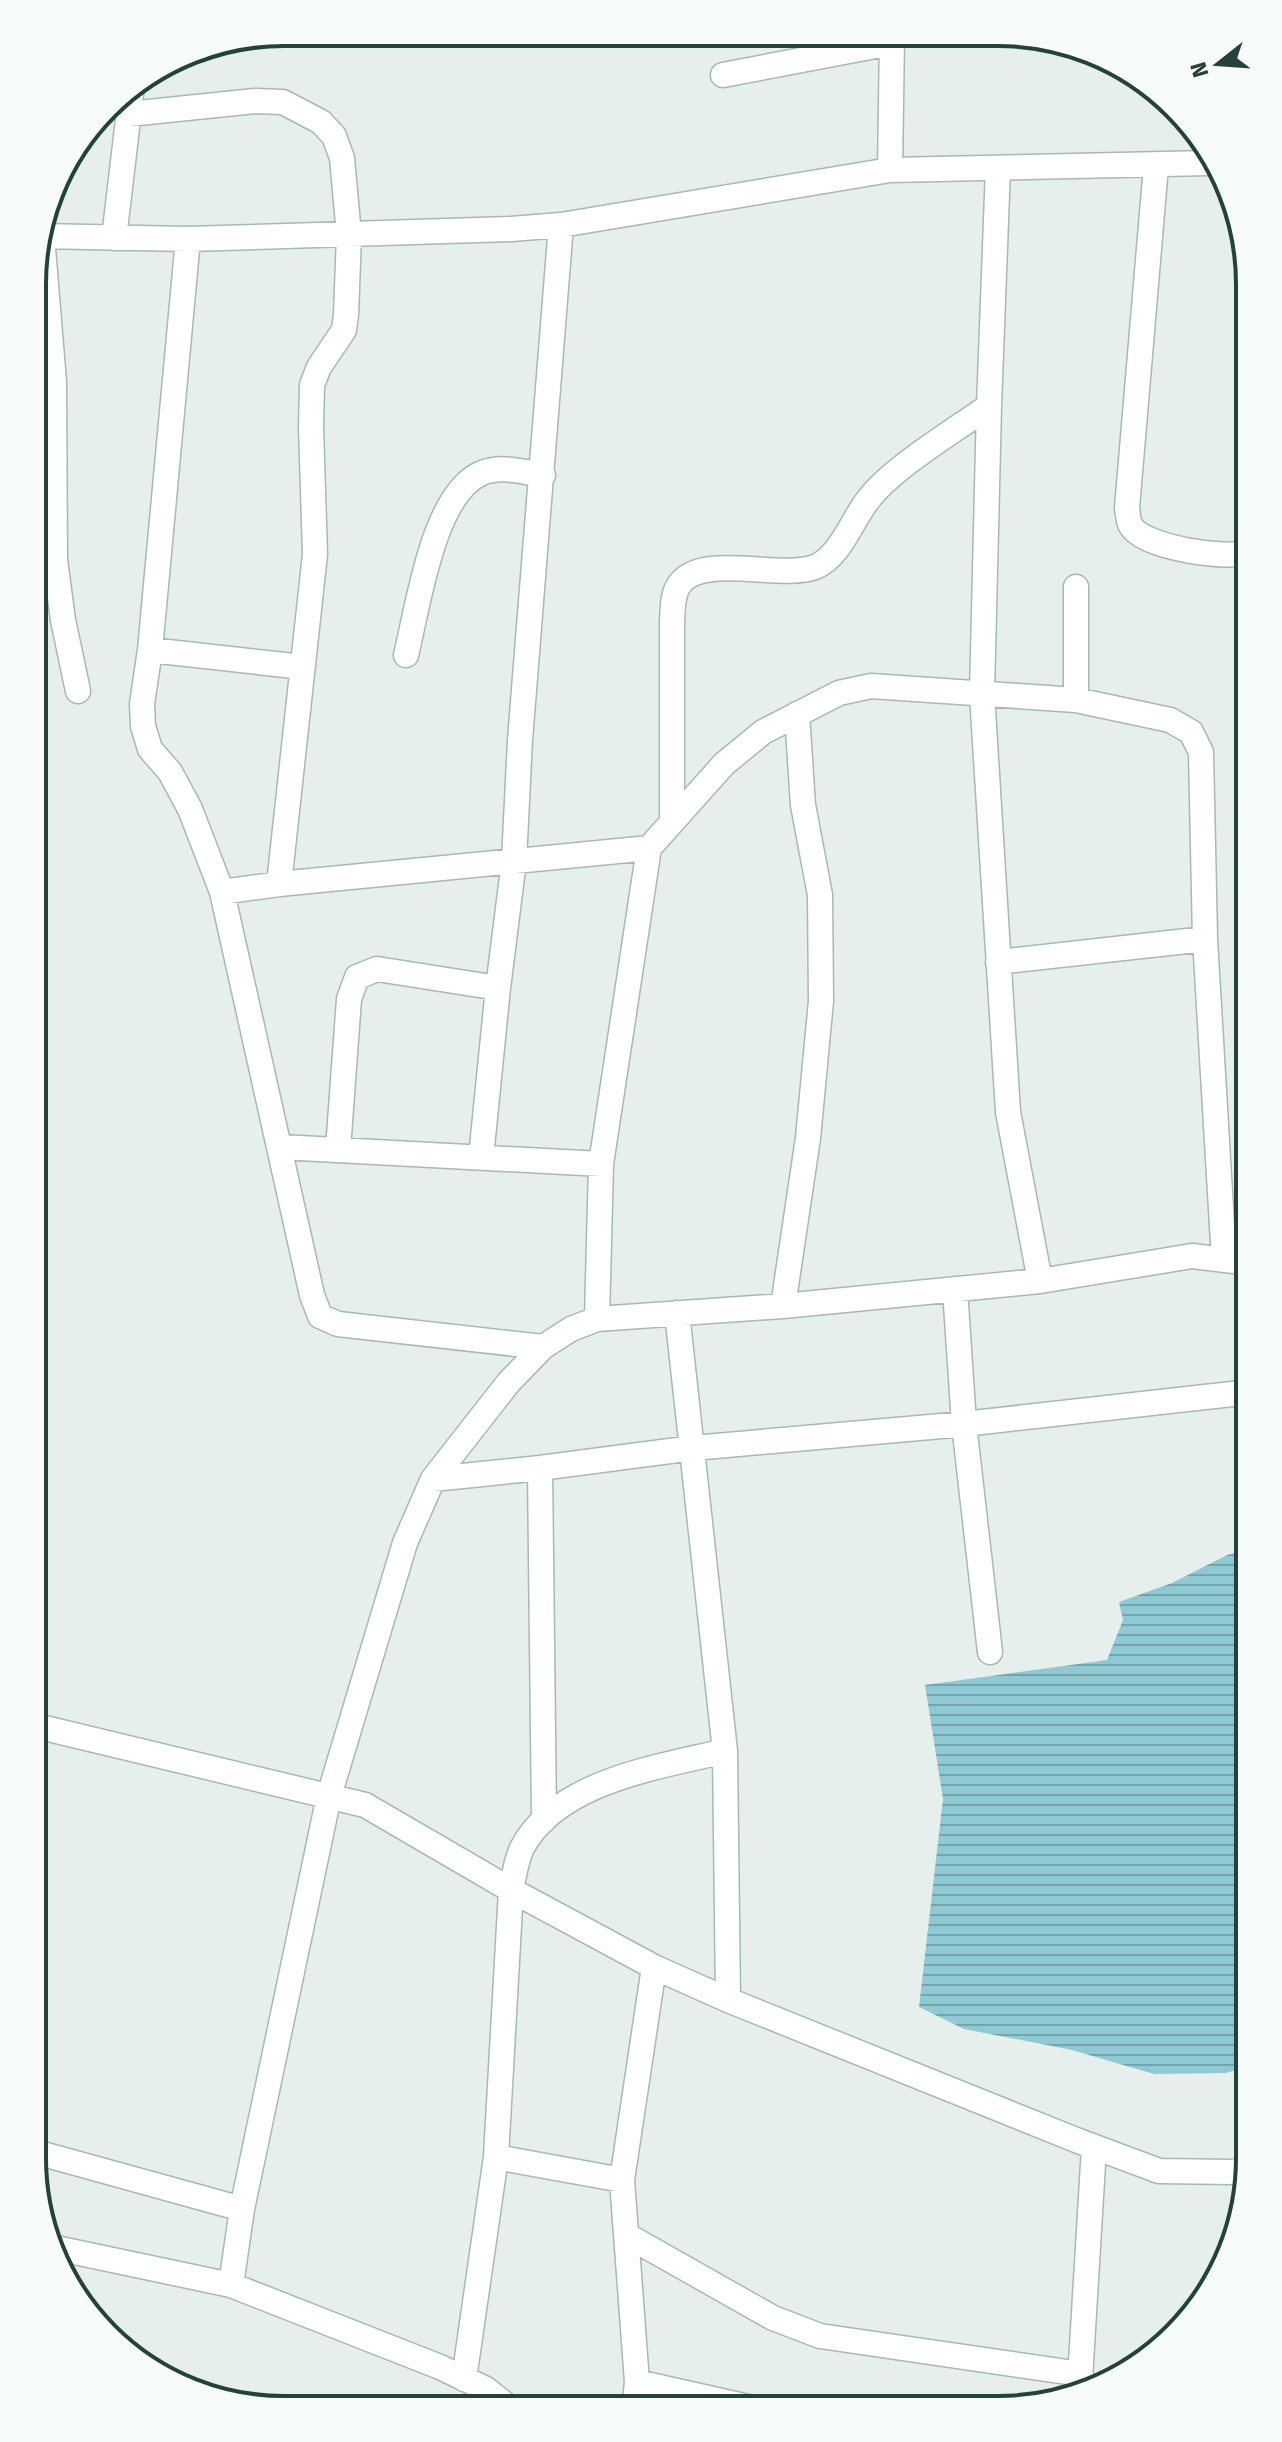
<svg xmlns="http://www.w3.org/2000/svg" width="1282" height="2442" font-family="'Fira Sans',sans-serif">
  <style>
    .water { fill: url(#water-rules) }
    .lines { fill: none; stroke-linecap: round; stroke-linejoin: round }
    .minor-casing { stroke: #a8b8b2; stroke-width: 27 }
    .minor { stroke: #fff; stroke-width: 24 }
    .rim { fill: none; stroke: #24423a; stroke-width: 4 }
  </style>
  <defs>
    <pattern id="water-rules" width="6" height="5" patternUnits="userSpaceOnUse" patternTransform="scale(2)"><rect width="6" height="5" fill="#8ec9d4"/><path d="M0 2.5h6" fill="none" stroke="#74a5ad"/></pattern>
  </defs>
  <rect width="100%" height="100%" fill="#e6efeb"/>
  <path class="water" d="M1250 1549 1249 2067 1225 2073 1154 2074 1072 2050 964 2029 919 2007 943 1799 925 1685 1107 1660 1123 1620 1119 1602 1172 1583 1227 1555Z"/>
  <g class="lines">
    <defs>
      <path id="minor" d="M723 75 891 43
        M129 114 255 101 283 102 321 122 334 136 342 158 349 235 346 315 344 330 319 367 312 385 311 427 315 554 279 884
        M1156 166 1127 508C1128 513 1128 522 1131 526 1144 548 1227 560 1250 552
        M998 168 989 406 982 694 1008 1112 1040 1281
        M890 170 892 36
        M39 236 188 239 511 229 561 225 890 170 1209 163
        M42 236 54 382 55 560 63 620 78 691
        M114 238 132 86
        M188 239 150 650 142 704 143 726 150 749 170 772 190 809 222 892 312 1295 320 1316 338 1324 543 1347
        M150 650 303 667
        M406 655C418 607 433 493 482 473 501 465 523 472 543 475
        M1076 700V587
        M672 820V621C673 609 672 595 679 585 701 552 780 580 815 567 840 557 852 520 868 500 892 468 954 431 989 406
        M222 892 279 884 649 848
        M998 962 1205 939
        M281 1147 601 1164
        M338 1149 349 999 357 977 377 969 498 988
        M481 1157 498 988 514 861 520 740 561 225
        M955 1289 964 1424 990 1652
        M783 1306 808 1138 821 1001 820 895 803 805 797 714
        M677 1313 725 1751 728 2000
        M597 1319 601 1164 649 848 724 764 763 732 839 693 871 686 1076 700 1170 720 1191 732 1201 752 1205 939 1224 1260
        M540 1468 544 1820
        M433 1479 540 1468 693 1448 964 1424 1250 1392
        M32 1725 365 1805 511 1890 654 1967 728 2000 1076 2140 1159 2171 1233 2172 1249 2168
        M32 2151 242 2209
        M496 2157 622 2180
        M628 2236 773 2318 820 2336 1081 2374
        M51 2247 231 2285 440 2367 486 2389 511 2409
        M231 2285 242 2209 329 1796 405 1543 433 1479 509 1382 543 1347 571 1329 597 1319 783 1306 1040 1281 1192 1256 1250 1263
        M464 2379 496 2157 511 1890C514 1877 516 1860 522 1848 557 1781 659 1767 725 1751
        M637 2382 757 2409
        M1079 2396 1094 2147
        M634 2409 637 2382 622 2180 654 1967"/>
    </defs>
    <use href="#minor" class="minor-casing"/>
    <use href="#minor" class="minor"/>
  </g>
  <path d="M0 0H1282V2442H0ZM284 46H998A238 238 0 0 1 1236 284V2158A238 238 0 0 1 998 2396H284A238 238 0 0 1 46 2158V284A238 238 0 0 1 284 46Z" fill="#f7fbf9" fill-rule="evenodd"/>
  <path class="rim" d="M284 46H998A238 238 0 0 1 1236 284V2158A238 238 0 0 1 998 2396H284A238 238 0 0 1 46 2158V284A238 238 0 0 1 284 46Z"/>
  <g transform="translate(1218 64) rotate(253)" stroke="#f7fbf9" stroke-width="6" paint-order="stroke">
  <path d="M0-6L14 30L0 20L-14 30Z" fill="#24423a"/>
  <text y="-12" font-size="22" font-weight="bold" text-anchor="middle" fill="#24423a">N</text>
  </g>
</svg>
